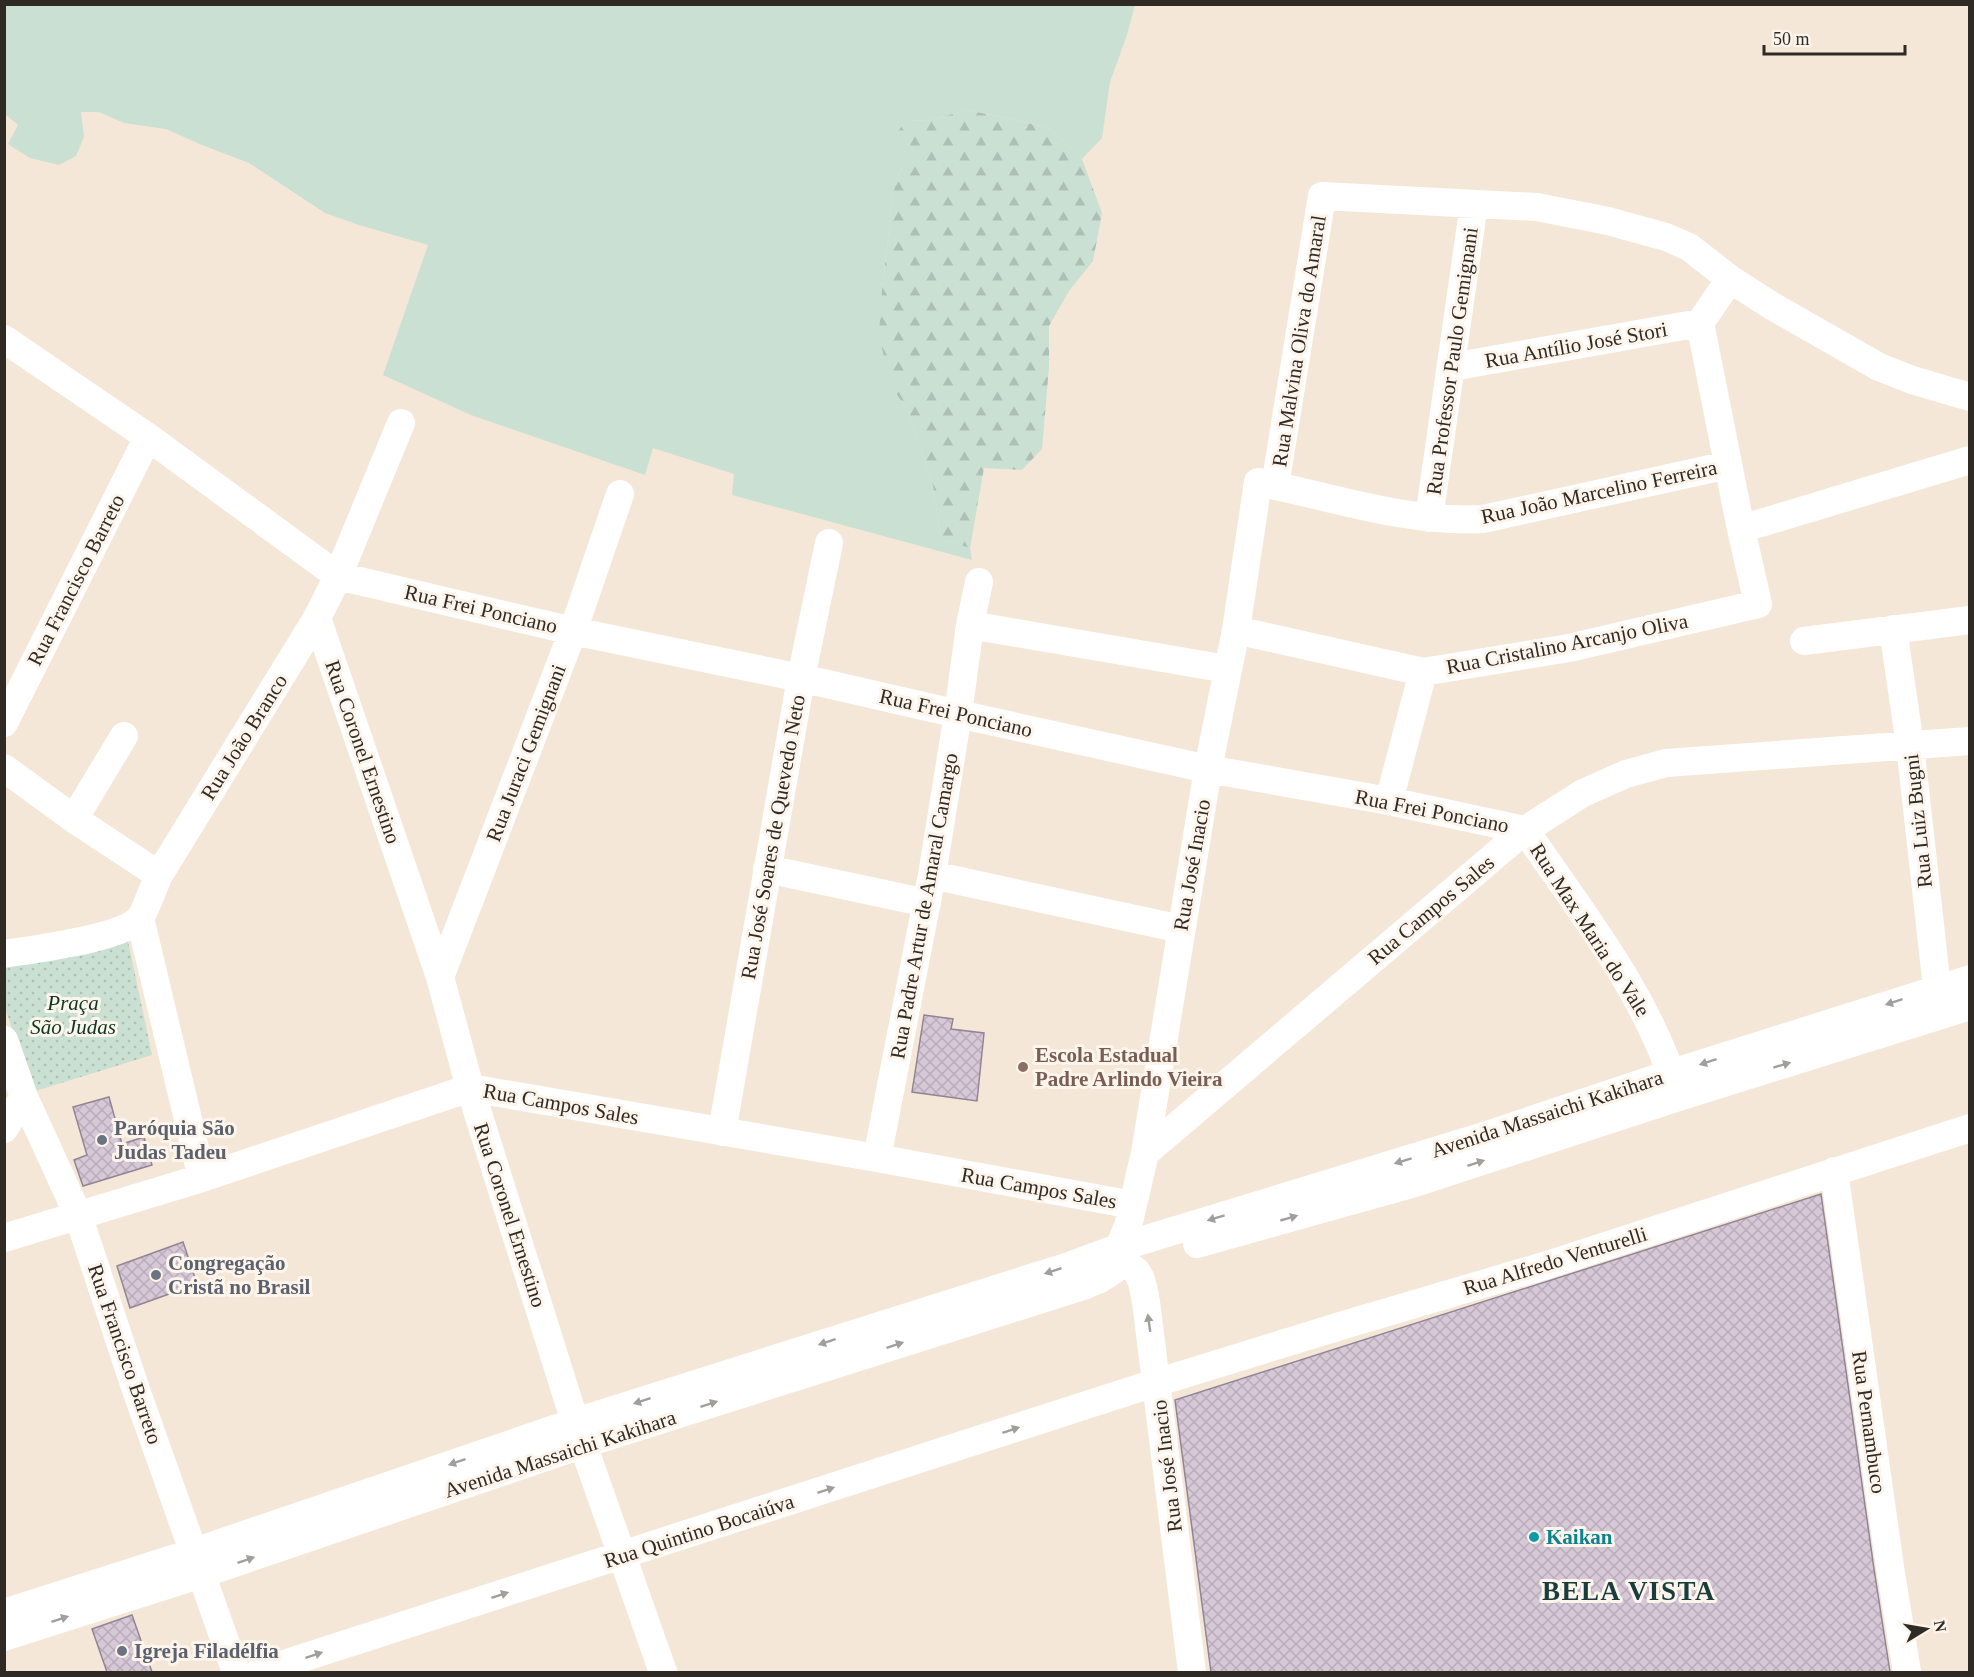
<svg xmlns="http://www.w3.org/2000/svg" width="1974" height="1677" font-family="Georgia,serif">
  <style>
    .grass { fill: #cae0d3 }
    .forest { fill: url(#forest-firs) }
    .park { fill: url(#park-dots) }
    .building { fill: url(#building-cross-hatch); stroke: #928593; stroke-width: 1.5 }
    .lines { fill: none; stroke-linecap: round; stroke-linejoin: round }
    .minor { stroke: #fff; stroke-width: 28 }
    .oneway { fill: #a19f9c }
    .education-dot { fill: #8d6e63; stroke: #fdf5ec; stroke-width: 2 }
    .worship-dot { fill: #6b7280; stroke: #fdf5ec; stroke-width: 2 }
    .culture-dot { fill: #0f9aa8; stroke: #fdf5ec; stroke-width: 2 }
    .labels { text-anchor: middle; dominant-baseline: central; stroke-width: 6; stroke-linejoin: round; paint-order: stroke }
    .street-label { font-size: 21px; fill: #2f2a24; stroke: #fdf5ec }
    .park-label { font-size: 21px; font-style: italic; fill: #0b3723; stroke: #fdf5ec }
    .education-label { font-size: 21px; font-weight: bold; fill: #785e54; stroke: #fdf5ec; text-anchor: start }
    .worship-label { font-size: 21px; font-weight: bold; fill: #5b616d; stroke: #fdf5ec; text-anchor: start }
    .culture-label { font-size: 21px; font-weight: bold; fill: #0d838f; stroke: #fdf5ec; text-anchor: start }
    .district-label { font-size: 27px; font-weight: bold; letter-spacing: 1.5px; fill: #193c3d; stroke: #fdf5ec }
  </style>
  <defs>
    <pattern id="forest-firs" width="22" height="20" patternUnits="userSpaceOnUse" patternTransform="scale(1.5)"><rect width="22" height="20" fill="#cae0d3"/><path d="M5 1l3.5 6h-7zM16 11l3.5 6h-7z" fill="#aec0b5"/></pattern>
    <pattern id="park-dots" width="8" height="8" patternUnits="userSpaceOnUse" patternTransform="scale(1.5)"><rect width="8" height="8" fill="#cae0d3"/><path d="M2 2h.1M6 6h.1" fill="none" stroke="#aec0b5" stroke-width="1.8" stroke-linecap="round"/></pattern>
    <pattern id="building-cross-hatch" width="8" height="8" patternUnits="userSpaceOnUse" patternTransform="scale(1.5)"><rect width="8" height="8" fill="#d7c8d8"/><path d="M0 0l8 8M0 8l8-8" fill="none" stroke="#b9acb9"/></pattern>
  </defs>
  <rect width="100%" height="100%" fill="#f5e7d7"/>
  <path class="grass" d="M4 5H1135L1127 35 1110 82 1102 138 1082 159 1050 129 1012 119 966 110 928 121 907 120 906 161 894 184 881 299 892 387 909 413 923 454 933 486 941 539 970 548 972 560 732 495 734 474 653 448 645 475 471 415 383 375 428 245 359 225 325 213 249 163 202 145 166 129 124 123 99 112H81L84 137 76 156 59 165 30 158 8 144 18 125 5 114Z"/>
  <path class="forest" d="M966 110 1012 119 1050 129 1082 159 1102 213 1093 261 1069 291 1049 326V367L1042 449 1022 470 984 468 970 548 941 539 933 486 923 454 909 413 892 387 879 337 881 299 894 184 906 161 892 139 907 120 928 121Z"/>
  <path class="park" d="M128 941 152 1055 32 1092 5 1007 4 965Z"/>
  <path class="building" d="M924 1015 953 1019 951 1029 984 1033 977 1101 912 1092Z
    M109 1097 122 1144 144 1137 152 1165 83 1186 74 1160 87 1155 73 1107Z
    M1821 1194 1874 1569 1890 1672H1211L1175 1400Z
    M183 1242 197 1284 130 1308 117 1266Z
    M132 1615 152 1672H107L92 1629Z"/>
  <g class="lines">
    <path class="minor" d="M4 339 148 437 338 576 573 631 801 678 958 714 1208 769 1389 801 1525 830
      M1452 367 1700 323
      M1275 486 1322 196 1537 207 1608 221 1666 237 1689 247 1730 279 1772 306 1879 367 1912 380 1970 397
      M1429 518 1474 204
      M1741 529 1970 460
      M317 618 440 977 470 1088 575 1422 663 1672
      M970 625 1227 669
      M1893 629 1910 745 1937 988 1942 1006
      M1236 630 1423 672 1569 648 1758 604 1741 529 1700 323 1730 279
      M1804 641 1970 620
      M4 723 148 437
      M4 768 74 819 159 875
      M1389 801 1423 672
      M74 819 124 736
      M1525 830C1581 912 1648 995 1677 1092
      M767 869 927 903
      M932 875 1181 929
      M140 918 202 1178
      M4 954C34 949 122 939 140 918 144 914 155 883 159 875L317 618 338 576 401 423
      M440 977 573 631 620 494
      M4 1040 24 1097 78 1215 135 1387 236 1672
      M4 1129 24 1097
      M722 1132 801 678 829 543
      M1145 1153 1525 830 1583 793 1626 774 1666 763 1970 741
      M877 1158 932 875 958 714 970 625 979 582
      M1834 1171 1890 1567 1907 1672
      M4 1238 202 1178 470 1088 877 1158 1133 1205
      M1197 1244 1415 1183 1679 1097 1970 1006
      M1120 1245 1128 1226 1145 1153 1208 769 1236 630 1258 482C1332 497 1407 523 1483 519L1728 465
      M1124 1246 1481 1137 1672 1073 1970 979
      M1129 1266C1143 1272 1143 1289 1146 1302L1192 1672
      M4 1613 194 1552 575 1422 1066 1267 1109 1251
      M4 1637 202 1574 584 1444 1083 1286 1100 1279 1114 1270
      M259 1672 1139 1388 1347 1324 1547 1265 1970 1128"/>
  </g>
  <defs><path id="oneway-solid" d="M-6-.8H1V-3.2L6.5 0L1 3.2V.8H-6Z" transform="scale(1.5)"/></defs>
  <g class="oneway">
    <use href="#oneway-solid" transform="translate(1894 1002) rotate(162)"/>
    <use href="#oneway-solid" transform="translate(1708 1062) rotate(162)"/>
    <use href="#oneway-solid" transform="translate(1782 1065) rotate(-17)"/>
    <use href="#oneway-solid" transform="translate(1403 1161) rotate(163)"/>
    <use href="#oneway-solid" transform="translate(1476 1163) rotate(-18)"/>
    <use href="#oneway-solid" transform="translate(1216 1218) rotate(163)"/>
    <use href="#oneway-solid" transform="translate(1289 1218) rotate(-16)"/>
    <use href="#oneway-solid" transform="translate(1053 1271) rotate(162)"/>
    <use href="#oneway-solid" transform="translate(1149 1323) rotate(-98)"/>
    <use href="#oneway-solid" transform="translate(827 1342) rotate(162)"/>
    <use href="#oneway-solid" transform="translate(895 1345) rotate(-18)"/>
    <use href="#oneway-solid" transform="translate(642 1401) rotate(162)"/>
    <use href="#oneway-solid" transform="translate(709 1404) rotate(-18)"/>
    <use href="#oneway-solid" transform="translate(1011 1430) rotate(-18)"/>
    <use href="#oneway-solid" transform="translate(457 1462) rotate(161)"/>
    <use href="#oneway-solid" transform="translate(826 1490) rotate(-18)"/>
    <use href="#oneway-solid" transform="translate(246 1560) rotate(-19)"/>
    <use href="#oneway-solid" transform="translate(500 1595) rotate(-18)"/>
    <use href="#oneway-solid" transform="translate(60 1619) rotate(-18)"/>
    <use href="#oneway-solid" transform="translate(314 1655) rotate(-18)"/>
  </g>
  <circle class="education-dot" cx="1023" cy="1067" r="6"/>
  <g class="worship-dot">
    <circle cx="102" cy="1140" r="6"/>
    <circle cx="156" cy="1275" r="6"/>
    <circle cx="122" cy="1651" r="6"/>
  </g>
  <circle class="culture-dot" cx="1534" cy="1537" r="6"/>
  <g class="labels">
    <g class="street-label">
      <text transform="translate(1299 341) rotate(-81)">Rua Malvina Oliva do Amaral</text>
      <text transform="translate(1576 345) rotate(-10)">Rua Antílio José Stori</text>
      <text transform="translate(1452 361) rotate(-82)">Rua Professor Paulo Gemignani</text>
      <text transform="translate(1599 492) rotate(-12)">Rua João Marcelino Ferreira</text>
      <text transform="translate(76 580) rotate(-63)">Rua Francisco Barreto</text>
      <text transform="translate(481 609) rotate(13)">Rua Frei Ponciano</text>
      <text transform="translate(1567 644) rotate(-11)">Rua Cristalino Arcanjo Oliva</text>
      <text transform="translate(956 713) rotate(13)">Rua Frei Ponciano</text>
      <text transform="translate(244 737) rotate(-58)">Rua João Branco</text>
      <text transform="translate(363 752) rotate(71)">Rua Coronel Ernestino</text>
      <text transform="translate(526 753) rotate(-69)">Rua Juraci Gemignani</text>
      <text transform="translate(1432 811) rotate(11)">Rua Frei Ponciano</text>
      <text transform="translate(1918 821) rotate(-96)">Rua Luiz Bugni</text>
      <text transform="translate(773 837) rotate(-80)">Rua José Soares de Quevedo Neto</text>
      <text transform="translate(1192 865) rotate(-80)">Rua José Inacio</text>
      <text transform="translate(924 906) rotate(-80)">Rua Padre Artur de Amaral Camargo</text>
      <text transform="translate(1431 910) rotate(-40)">Rua Campos Sales</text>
      <text transform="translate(1590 930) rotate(57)">Rua Max Maria do Vale</text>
      <text transform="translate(561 1104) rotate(10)">Rua Campos Sales</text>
      <text transform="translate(1547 1114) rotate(-18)">Avenida Massaichi Kakihara</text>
      <text transform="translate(1039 1188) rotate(10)">Rua Campos Sales</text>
      <text transform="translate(510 1215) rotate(72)">Rua Coronel Ernestino</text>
      <text transform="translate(1555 1261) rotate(-17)">Rua Alfredo Venturelli</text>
      <text transform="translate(125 1354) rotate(71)">Rua Francisco Barreto</text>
      <text transform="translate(1869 1422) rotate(82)">Rua Pernambuco</text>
      <text transform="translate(560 1454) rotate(-18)">Avenida Massaichi Kakihara</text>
      <text transform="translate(1167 1466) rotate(-97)">Rua José Inacio</text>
      <text transform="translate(699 1531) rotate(-18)">Rua Quintino Bocaiúva</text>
    </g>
    <g class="park-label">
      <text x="73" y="1003">Praça<tspan x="73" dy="24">São Judas</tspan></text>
    </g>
    <g class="education-label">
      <text x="1035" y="1055">Escola Estadual<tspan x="1035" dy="24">Padre Arlindo Vieira</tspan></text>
    </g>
    <g class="worship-label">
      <text x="114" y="1128">Paróquia São<tspan x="114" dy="24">Judas Tadeu</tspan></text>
      <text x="168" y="1263">Congregação<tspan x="168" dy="24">Cristã no Brasil</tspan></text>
      <text x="134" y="1651">Igreja Filadélfia</text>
    </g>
    <g class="culture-label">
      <text x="1546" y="1537">Kaikan</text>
    </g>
    <g class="district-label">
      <text x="1629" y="1591">BELA VISTA</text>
    </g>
  </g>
  <rect width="1974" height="1677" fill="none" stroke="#2f2a24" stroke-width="12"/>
  <g transform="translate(1926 1629) rotate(79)" stroke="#fdf5ec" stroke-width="4.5" paint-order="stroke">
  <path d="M0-4.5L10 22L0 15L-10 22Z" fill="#2f2a24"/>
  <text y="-9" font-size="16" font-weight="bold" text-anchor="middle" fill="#2f2a24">N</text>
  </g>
  <path d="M1764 45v9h141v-9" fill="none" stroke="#2f2a24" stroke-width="3"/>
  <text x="1773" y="45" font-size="18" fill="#2f2a24" stroke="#fdf5ec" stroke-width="4.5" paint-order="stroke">50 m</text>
</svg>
